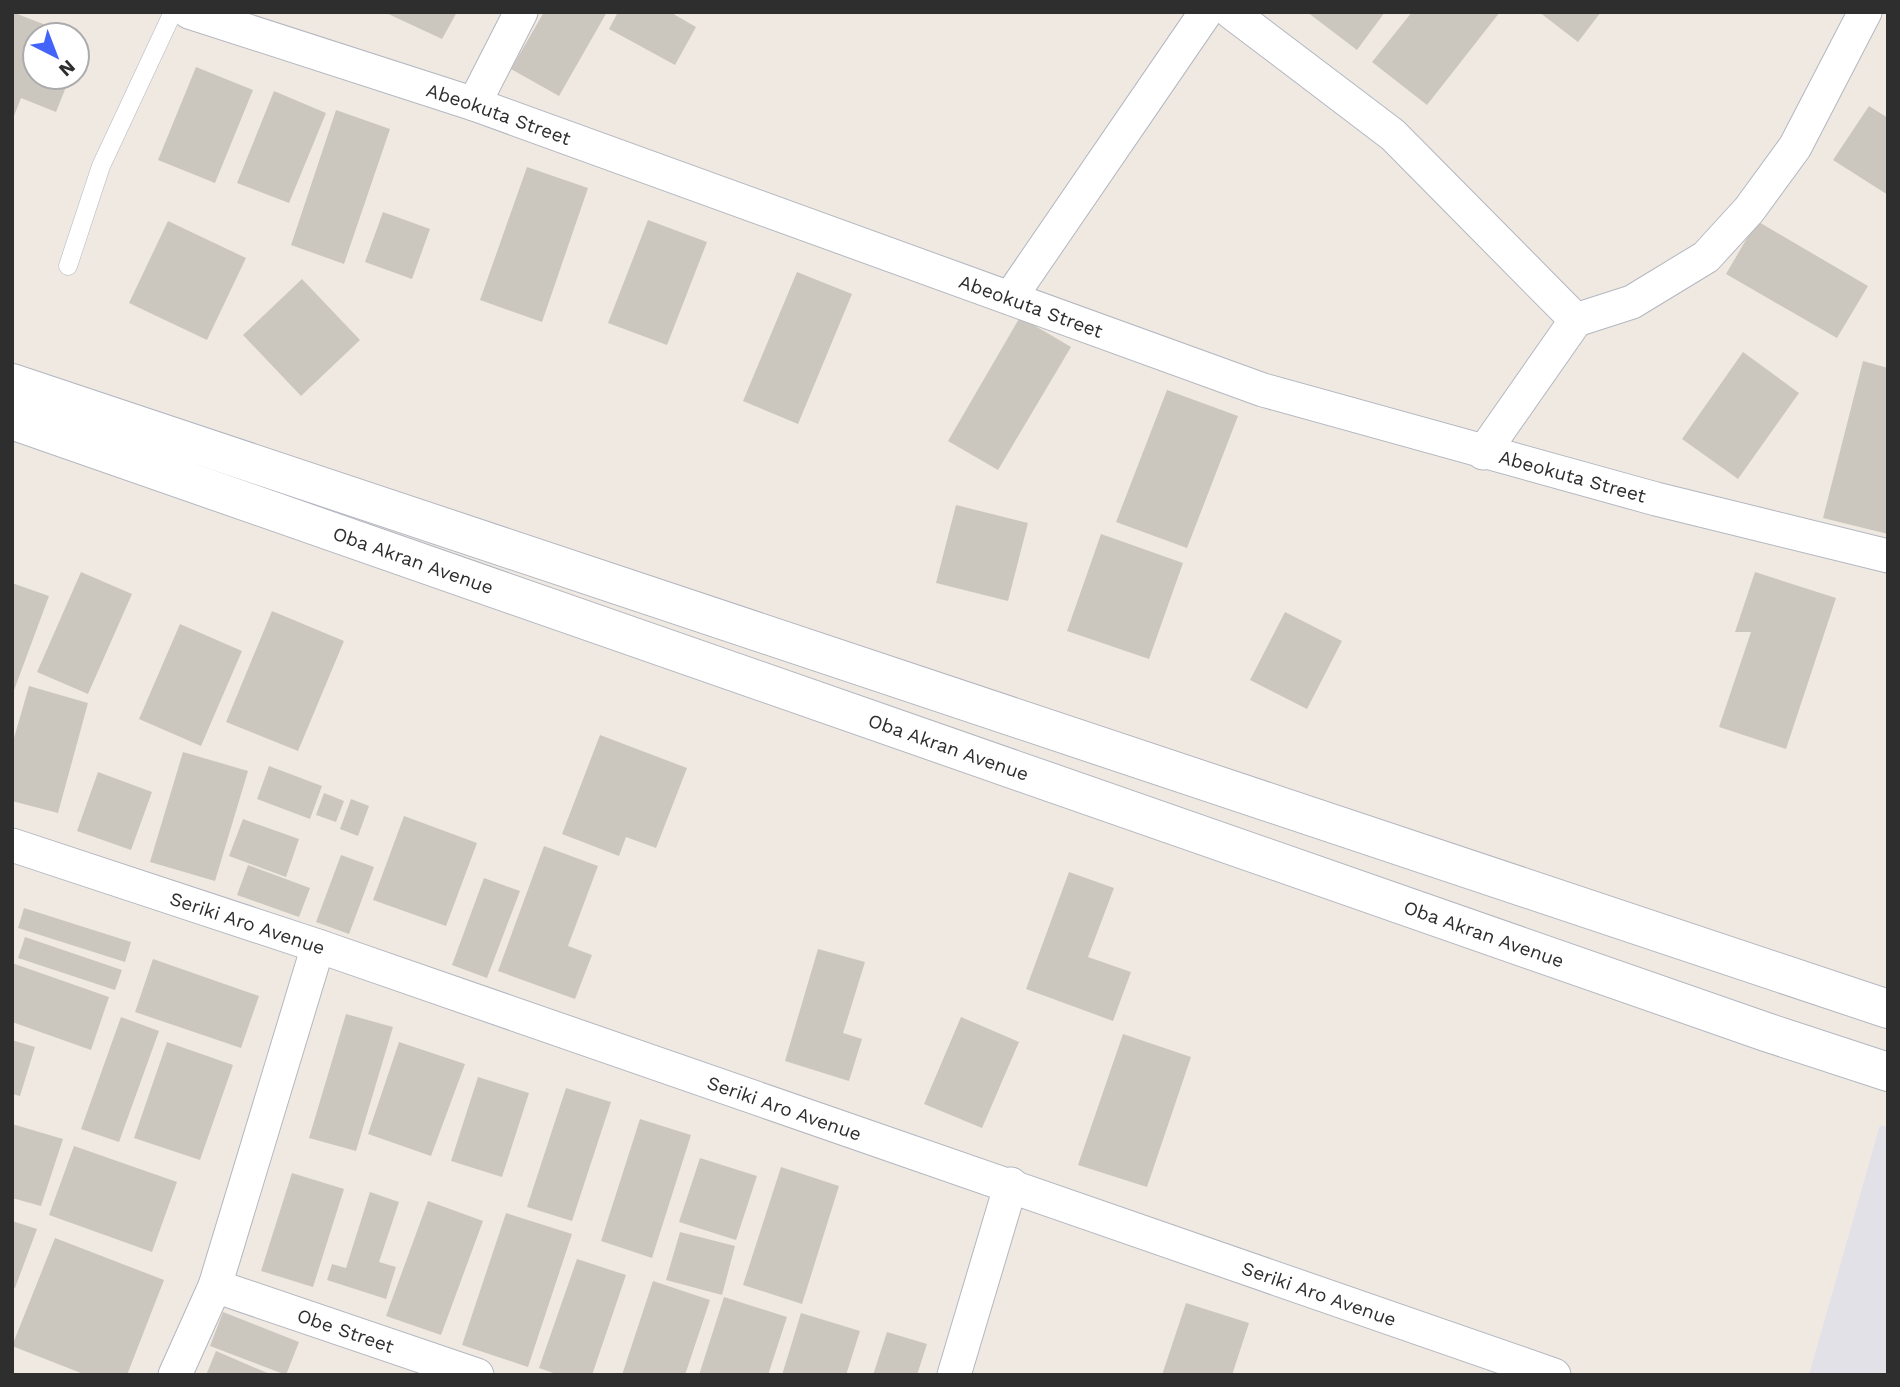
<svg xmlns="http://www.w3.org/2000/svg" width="1900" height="1387" font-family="'Work Sans',sans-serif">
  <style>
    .industrial { fill: #e3e1e8 }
    .building { fill: #cbc7bf }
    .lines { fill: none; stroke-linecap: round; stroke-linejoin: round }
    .service-casing { stroke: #b4b7c1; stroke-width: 19 }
    .minor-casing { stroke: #b4b7c1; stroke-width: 35 }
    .secondary-casing { stroke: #b4b7c1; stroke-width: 40 }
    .service { stroke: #fff; stroke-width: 18 }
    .minor { stroke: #fff; stroke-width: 33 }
    .secondary { stroke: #fff; stroke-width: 38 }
    .labels { text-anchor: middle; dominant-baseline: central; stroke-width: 5; stroke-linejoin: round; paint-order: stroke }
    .street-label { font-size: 19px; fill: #2e2e2e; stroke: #fff }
  </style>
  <rect width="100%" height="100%" fill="#efe9e1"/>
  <path class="industrial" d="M1880 1125 1888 1127V1375H1809Z"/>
  <path class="building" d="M12 12 72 35H35V77H70L56 112 21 98 12 121Z
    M384 12H457L442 39Z
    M544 12H607L559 96 511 69Z
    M618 12H670L696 27 675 65 609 29Z
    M1307 12H1385L1357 50Z
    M1412 12H1500L1427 105 1372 62Z
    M1539 12H1601L1578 42Z
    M196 67 253 90 215 183 158 160Z
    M274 91 326 113 289 203 237 183Z
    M1869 106 1888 118V195L1833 160Z
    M336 110 390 129 344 264 291 245Z
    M527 167 588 188 542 322 480 300Z
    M383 212 430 229 412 279 365 262Z
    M648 220 707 242 667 345 608 323Z
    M168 221 246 258 207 340 129 303Z
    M1757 221 1868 286 1837 338 1726 274Z
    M797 272 852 294 798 424 743 401Z
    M302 279 360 340 301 396 243 335Z
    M1020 317 1071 347 998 470 948 441Z
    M1743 352 1799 393 1738 479 1682 439Z
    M1863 361 1888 368V534L1823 518Z
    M1167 390 1238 416 1187 548 1116 522Z
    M956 505 1028 523 1008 601 936 583Z
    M1101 534 1183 563 1149 659 1067 631Z
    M81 572 132 594 88 694 37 672Z
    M1755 572 1836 598 1786 749 1719 727 1751 632H1735Z
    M12 583 49 596 13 693H12Z
    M272 611 344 641 298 751 226 722Z
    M1285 612 1342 641 1307 709 1250 680Z
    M180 624 242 651 201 746 139 719Z
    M29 686 88 703 58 813 12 801V745Z
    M600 735 687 768 656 848 626 837 619 856 562 834Z
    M183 752 248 771 215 881 150 862Z
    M269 766 322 786 310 819 257 799Z
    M98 772 152 792 131 850 77 831Z
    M324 793 344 801 336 822 316 815Z
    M351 799 369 806 358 836 340 829Z
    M404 816 477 843 446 926 373 900Z
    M243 819 299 839 286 877 229 856Z
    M544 846 598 866 568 946 592 955 575 999 498 971Z
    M341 855 374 867 349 934 316 922Z
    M248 865 310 888 299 917 237 895Z
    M1069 872 1114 888 1088 957 1131 972 1113 1021 1026 989Z
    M484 878 520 891 487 978 452 965Z
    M24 908 131 942 125 962 18 928Z
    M25 937 122 970 115 990 18 958Z
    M818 949 865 962 843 1033 862 1039 849 1081 785 1061Z
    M153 959 259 996 241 1048 135 1012Z
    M12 963 109 997 91 1050 12 1022Z
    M346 1014 393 1027 356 1151 309 1138Z
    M121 1017 159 1031 119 1142 81 1129Z
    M961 1017 1019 1042 982 1128 924 1104Z
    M1123 1034 1191 1057 1147 1187 1078 1165Z
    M12 1040 35 1047 20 1096 12 1094Z
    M167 1042 233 1065 200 1160 134 1138Z
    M399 1042 465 1064 431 1156 368 1134Z
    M478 1077 529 1093 502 1177 451 1161Z
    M566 1088 611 1102 572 1221 527 1207Z
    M640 1119 691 1135 652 1258 601 1241Z
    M12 1124 63 1139 41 1206 12 1198Z
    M74 1146 177 1182 152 1252 49 1215Z
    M700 1158 757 1176 736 1240 679 1222Z
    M781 1167 839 1186 802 1304 743 1285Z
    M292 1173 344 1189 313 1287 261 1271Z
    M370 1192 399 1202 379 1262 396 1267 386 1299 327 1280 332 1264 346 1268Z
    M428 1201 483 1221 441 1335 386 1316Z
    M506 1213 572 1234 528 1367 462 1345Z
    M12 1221 37 1229 15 1288 12 1287Z
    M680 1232 735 1246 722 1295 666 1280Z
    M55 1238 164 1280 127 1375H86L12 1346Z
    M577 1259 626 1275 592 1375H559L539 1368Z
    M653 1281 710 1300 685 1375H622Z
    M724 1297 787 1317 768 1375H699Z
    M1186 1303 1249 1323 1232 1375H1162Z
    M223 1312 299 1342 286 1375 210 1346Z
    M801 1313 860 1331 846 1375H782Z
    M887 1332 927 1344 917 1375H873Z
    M216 1351 272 1375H206Z"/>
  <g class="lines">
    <defs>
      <path id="service" d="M68 266 101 166 173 12"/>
      <g id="minor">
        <path id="s1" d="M189 12 474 104 1263 390 1656 499 1888 556"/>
        <path d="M1231 12 1393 135 1576 320 1483 453"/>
        <path d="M474 104 521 12"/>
        <path d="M1010 298 1206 12"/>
        <path d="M1576 320 1632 302 1706 257 1749 210 1795 147 1865 12"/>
        <path id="s2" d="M12 845 318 946 1554 1375"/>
        <path id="s3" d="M215 1286 477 1375"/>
        <path d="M175 1375 215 1286 318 946"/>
        <path d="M954 1375 1011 1184"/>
      </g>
      <g id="secondary">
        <path d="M12 383 1888 1009"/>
        <path id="s4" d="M12 420 1766 1032 1888 1072"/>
      </g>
    </defs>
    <use href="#service" class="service-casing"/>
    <use href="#minor" class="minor-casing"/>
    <use href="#secondary" class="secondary-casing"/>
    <use href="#service" class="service"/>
    <use href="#minor" class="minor"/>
    <use href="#secondary" class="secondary"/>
  </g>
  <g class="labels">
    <g class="street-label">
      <text stroke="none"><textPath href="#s1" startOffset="326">Abeokuta Street</textPath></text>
      <text stroke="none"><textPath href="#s1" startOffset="892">Abeokuta Street</textPath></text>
      <text stroke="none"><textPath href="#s1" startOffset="1460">Abeokuta Street</textPath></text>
      <text stroke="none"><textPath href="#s4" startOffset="425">Oba Akran Avenue</textPath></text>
      <text stroke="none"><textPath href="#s4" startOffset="992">Oba Akran Avenue</textPath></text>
      <text stroke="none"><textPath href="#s2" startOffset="248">Seriki Aro Avenue</textPath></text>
      <text stroke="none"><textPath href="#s4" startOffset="1559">Oba Akran Avenue</textPath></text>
      <text stroke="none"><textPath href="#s2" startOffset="816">Seriki Aro Avenue</textPath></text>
      <text stroke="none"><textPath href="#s2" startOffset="1382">Seriki Aro Avenue</textPath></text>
      <text stroke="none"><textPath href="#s3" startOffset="138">Obe Street</textPath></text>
    </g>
  </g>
  <rect width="1900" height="1387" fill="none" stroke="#2e2e2e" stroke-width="28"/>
  <g transform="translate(56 56) rotate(138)"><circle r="33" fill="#ffffff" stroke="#ababab" stroke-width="2"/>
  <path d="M0-5L12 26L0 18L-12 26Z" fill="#4264fb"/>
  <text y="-10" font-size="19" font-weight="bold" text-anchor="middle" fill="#2e2e2e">N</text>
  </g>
</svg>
